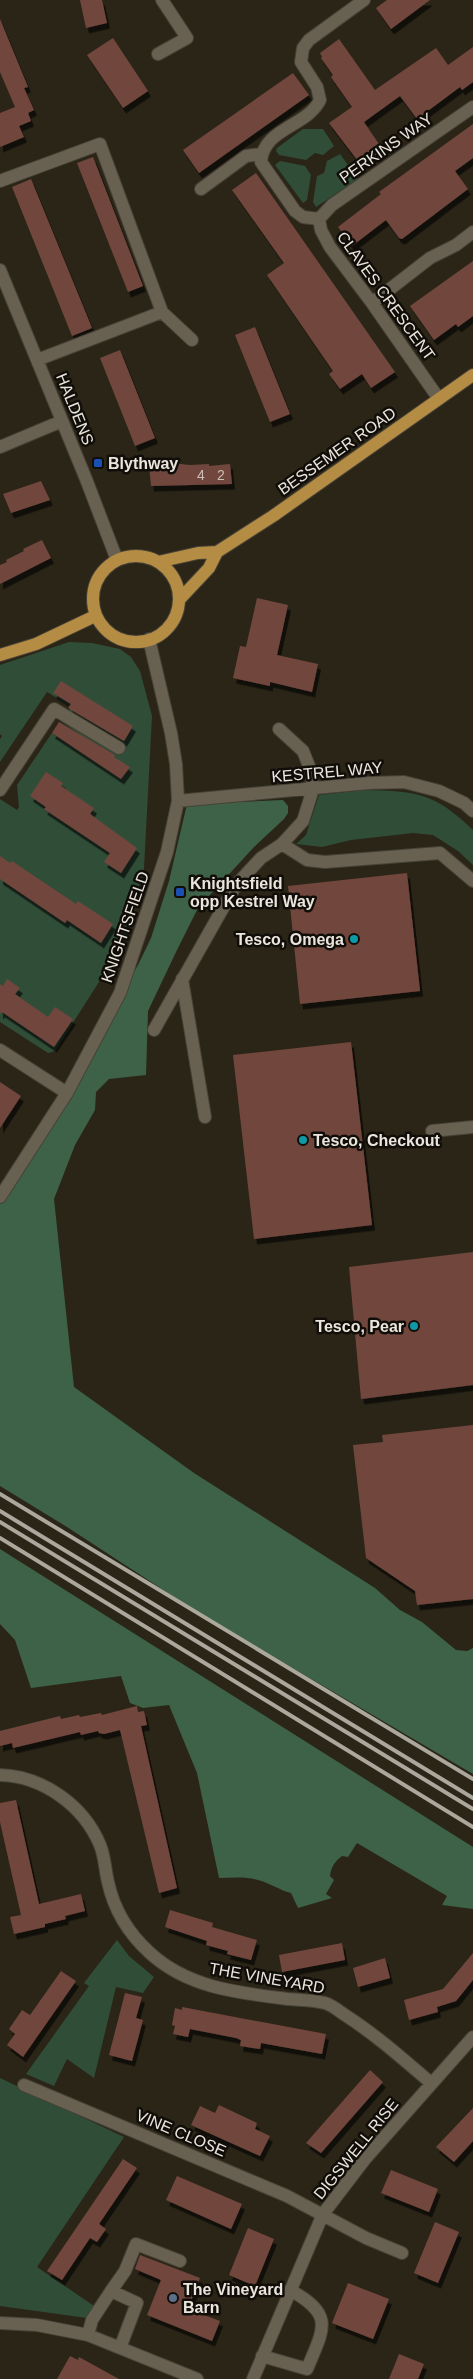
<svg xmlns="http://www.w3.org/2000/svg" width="473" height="2379" font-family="Helvetica,sans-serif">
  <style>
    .green { fill: #304d38 }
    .forest { fill: #3d6247 }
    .building { fill: #71463e; filter: url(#shadow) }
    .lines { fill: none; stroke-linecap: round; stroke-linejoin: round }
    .minor-casing { stroke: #474237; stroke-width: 14 }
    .major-casing { stroke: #474237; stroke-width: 14 }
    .minor { stroke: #686152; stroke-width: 12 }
    .major { stroke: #b58c44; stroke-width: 12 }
    .rail { stroke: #aba79c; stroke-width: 4 }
    .transit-dot { fill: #1a4fb4; stroke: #110e09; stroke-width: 2 }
    .culture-dot { fill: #0f9aa8; stroke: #110e09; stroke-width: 2 }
    .service-dot { fill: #5c6f8a; stroke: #110e09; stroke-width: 2 }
    .labels { text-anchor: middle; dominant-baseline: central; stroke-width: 5; stroke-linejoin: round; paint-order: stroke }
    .number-label { font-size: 14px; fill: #ccbeb5 }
    .street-label { font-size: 16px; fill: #eae6dd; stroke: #110e09 }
    .poi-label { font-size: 16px; font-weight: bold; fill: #eae6dd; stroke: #110e09; text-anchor: start }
  </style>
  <defs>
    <filter id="shadow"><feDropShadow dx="3" dy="5.5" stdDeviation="0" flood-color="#0009"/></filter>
  </defs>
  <rect width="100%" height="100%" fill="#2b2517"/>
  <path class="green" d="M303 129H323L334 146 323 155 315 153 306 160 279 155 276 151 277 148Z
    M340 154 358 179 316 207 313 202 317 176 324 173 327 161Z
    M280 161 305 166 311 175 307 200 303 203 275 165Z
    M69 642 92 643 120 649 131 657 140 671 152 716 144 868 137 893 134 922 104 974 55 1051 48 1053 0 1022V799L17 810 19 807 17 785 52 733 71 746 79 734 60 721 72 707 47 692 0 762V739L2 736 0 734V665Z
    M365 790C416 791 435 793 473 830V865L458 851 433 835 413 833 351 840 322 847 296 844 306 835 319 795Z
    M117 1940 129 1956 154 1977 143 1993 116 1987 94 2078 67 2059 54 2086 26 2074 89 1986 84 1983Z
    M0 2078 124 2137 37 2267 94 2306 87 2318 0 2306Z"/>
  <path class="forest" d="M283 800 288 806V813L284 819 254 847 198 908 177 950 148 1011 146 1075 109 1079 96 1092 95 1110 75 1145 54 1199 74 1387 194 1473 375 1588 400 1610 422 1622 456 1650 467 1651 473 1648V1774L194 1610 67 1527 0 1486V1185L79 1062 138 965 151 938 169 881 187 804Z
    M0 1549 473 1847V1909L442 1905 447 1896 357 1843 348 1857 342 1856C335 1861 331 1867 330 1876L334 1880 326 1894 332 1898 298 1908 291 1893C279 1890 270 1883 258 1880 245 1876 232 1878 219 1878L197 1773 169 1705 143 1708 130 1703 121 1676 31 1688 15 1640 0 1624Z"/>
  <path class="building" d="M80 0H102L107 23 86 28Z
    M387 0H430L391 29 376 8Z
    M0 19 28 87 24 88 34 110 28 113 31 121 19 126 24 137 0 147V113L15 107 0 72Z
    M113 38 148 91 123 108 87 55Z
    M339 39 375 90 436 48 448 65 473 47V82L462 90 460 87 417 119 400 96 364 122 383 150 361 165 329 123 352 107 331 77 333 75 321 58 322 57 320 53Z
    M293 73 309 95 199 173 183 150Z
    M473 124V158L455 171 468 189 402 239 399 238 386 220 352 246 338 227 381 194 379 192Z
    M93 157 143 286 128 292 77 163Z
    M256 173 395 372 371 388 362 374 340 389 329 374 333 371 267 275 284 263 232 190Z
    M31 179 92 328 72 336 12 187Z
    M473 261V316L458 327 456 324 434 340 410 306Z
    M255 327 290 414 270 422 235 335Z
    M120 350 155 438 135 446 100 358Z
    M171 463 190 465 209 464V466L230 464 232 484 151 486 149 465Z
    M41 481 50 500 11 513 3 494Z
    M42 540 51 558 0 584V565L7 562 6 560 24 551 23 549Z
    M257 598 288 605 277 655 318 664 312 692 270 682V686L233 678 240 646 246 647Z
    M61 681 133 726 124 741 68 708 71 704 53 693Z
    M59 722 115 755 114 757 130 767 121 779 52 733Z
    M46 772 63 783 61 786 94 808 90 814 137 848 121 873 104 862 110 853 44 809 46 807 30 796Z
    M0 856 10 863 12 861 76 904 78 901 113 924 101 943 67 920 65 923 0 879Z
    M407 873 420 991 300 1004 288 886Z
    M7 979 20 988 15 994 48 1017 55 1007 73 1019 54 1047 2 1012 0 1014V984L3 986Z
    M351 1042 372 1225 254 1239 233 1055Z
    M0 1082 21 1096 0 1128Z
    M473 1252V1385L361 1399 349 1267Z
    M473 1425V1599L417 1605 415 1591 366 1558 353 1445 383 1442 382 1435Z
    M137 1706 138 1712 144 1711 147 1725 141 1726 177 1888 159 1893 120 1730 104 1734 99 1733 98 1731 81 1735 80 1732 13 1748 12 1743 0 1746V1731L60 1716 61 1719 79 1715 80 1717 101 1713 102 1715Z
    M16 1800 39 1904 81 1894 85 1911 65 1916 66 1919 45 1924V1927L14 1934 10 1917 21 1915 0 1822V1803Z
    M170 1910 213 1923 212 1927 257 1940 251 1960 227 1954 228 1951 206 1945 207 1941 165 1927Z
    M342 1943 345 1960 282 1972 279 1955Z
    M473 1953V1980L456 2001 437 2007 438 2012 409 2020 404 2000 443 1989Z
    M385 1958 390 1978 358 1987 353 1968Z
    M61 1971 76 1981 23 2057 7 2045 15 2034 9 2029 22 2010 30 2015Z
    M125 1993 142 1997 136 2018 143 2020 132 2061 109 2055Z
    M182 2007 326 2034 322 2054 261 2043 260 2049 240 2046 241 2040 236 2038 190 2029 188 2037 173 2034 175 2026 172 2025 175 2008 182 2010Z
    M370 2070 383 2082 321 2153 306 2143Z
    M219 2105 257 2123 255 2129 270 2136 260 2156 191 2125 200 2106 215 2113Z
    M473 2108V2141L454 2162 436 2147Z
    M123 2159 137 2168 99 2224 106 2229 97 2242 90 2238 62 2280 47 2271Z
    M391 2170 438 2189 429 2212 381 2193Z
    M177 2176 242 2204 231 2229 166 2200Z
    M435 2222 459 2232 438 2283 414 2273Z
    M248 2228 274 2239 255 2286 229 2275Z
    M140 2255 200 2278 188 2309 220 2321 212 2341 147 2315 161 2280 135 2269Z
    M348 2283 389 2299 373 2339 332 2323Z
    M399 2354 424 2364 418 2379H389Z
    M70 2356 78 2360 79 2357 119 2379H57Z"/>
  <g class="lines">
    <defs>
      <path id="minor" d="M364 0 309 40 303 48 301 62 317 87 320 100C307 127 263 128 261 162L295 211 303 217 319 219 321 230 330 247 372 303 439 399
        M158 54 187 38 162 0
        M0 181 100 144 162 312 37 360
        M201 189 246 156 261 154
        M319 219 332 205 473 107
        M0 270 86 479 117 560
        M372 303 430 258 456 245 473 232
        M162 312 192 340
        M0 447 62 421
        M279 729 303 751 311 771 313 789 303 821 282 844
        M0 790 54 709 119 748
        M178 801 369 783 404 782 439 791 464 803 473 811
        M182 979 205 1117
        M154 1030 236 885 261 858 282 844 307 860 325 862 440 853 473 881
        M0 1050 67 1093
        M432 1131 473 1127
        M0 1197 67 1093 120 993 167 852 178 801 176 764 171 733 149 639
        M0 1775C43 1776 84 1806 100 1845 105 1857 105 1870 108 1882 114 1910 129 1934 150 1953 188 1988 239 1993 288 1999 300 2000 314 2000 325 2003 332 2005 339 2011 345 2015 376 2035 403 2059 431 2083
        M24 2085 287 2196 366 2238 402 2253
        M111 2291 125 2271 136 2244 180 2261
        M0 2323 37 2325 88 2335 197 2379
        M88 2335 92 2320 111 2291 137 2303 120 2348
        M262 2356 307 2369C324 2328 335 2315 290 2290
        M253 2379 323 2214 365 2159 473 2037"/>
      <path id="major" d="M93 599a43 43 0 1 1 86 0a43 43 0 1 1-86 0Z
        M158 562 198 553 217 552
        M179 600 209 568 217 552 273 516 473 375
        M0 655 36 644 95 616"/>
    </defs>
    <use href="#minor" class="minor-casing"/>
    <use href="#major" class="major-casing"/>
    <use href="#minor" class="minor"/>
    <use href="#major" class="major"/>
    <path class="rail" d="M0 1494 473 1779
      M0 1511 473 1798
      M0 1522 473 1809
      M0 1538 473 1827"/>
  </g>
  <g class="transit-dot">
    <rect x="93" y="458" width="10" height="10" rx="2.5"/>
    <rect x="175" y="887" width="10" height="10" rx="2.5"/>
  </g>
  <g class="culture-dot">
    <circle cx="354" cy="939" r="5"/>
    <circle cx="303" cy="1140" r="5"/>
    <circle cx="414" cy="1326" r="5"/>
  </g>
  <circle class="service-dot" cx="173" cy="2298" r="5"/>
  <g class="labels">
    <g class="number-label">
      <text x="201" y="475">4</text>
      <text x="221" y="475">2</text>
    </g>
    <g class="street-label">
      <text transform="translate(386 148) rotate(-35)">PERKINS WAY</text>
      <text transform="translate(386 296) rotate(54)">CLAVES CRESCENT</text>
      <text transform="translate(75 409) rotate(68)">HALDENS</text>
      <text transform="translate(337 451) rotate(-35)">BESSEMER ROAD</text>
      <text transform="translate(327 772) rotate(-5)">KESTREL WAY</text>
      <text transform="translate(125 927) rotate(-71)">KNIGHTSFIELD</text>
      <text transform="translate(267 1978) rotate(10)">THE VINEYARD</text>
      <text transform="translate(181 2133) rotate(23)">VINE CLOSE</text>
      <text transform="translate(356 2149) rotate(-51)">DIGSWELL RISE</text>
    </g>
    <g class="poi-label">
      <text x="108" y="463">Blythway</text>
      <text x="190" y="883">Knightsfield<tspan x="190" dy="18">opp Kestrel Way</tspan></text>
      <text x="344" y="939" text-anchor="end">Tesco, Omega</text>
      <text x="313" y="1140">Tesco, Checkout</text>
      <text x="404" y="1326" text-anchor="end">Tesco, Pear</text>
      <text x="183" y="2289">The Vineyard<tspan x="183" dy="18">Barn</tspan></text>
    </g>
  </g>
</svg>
